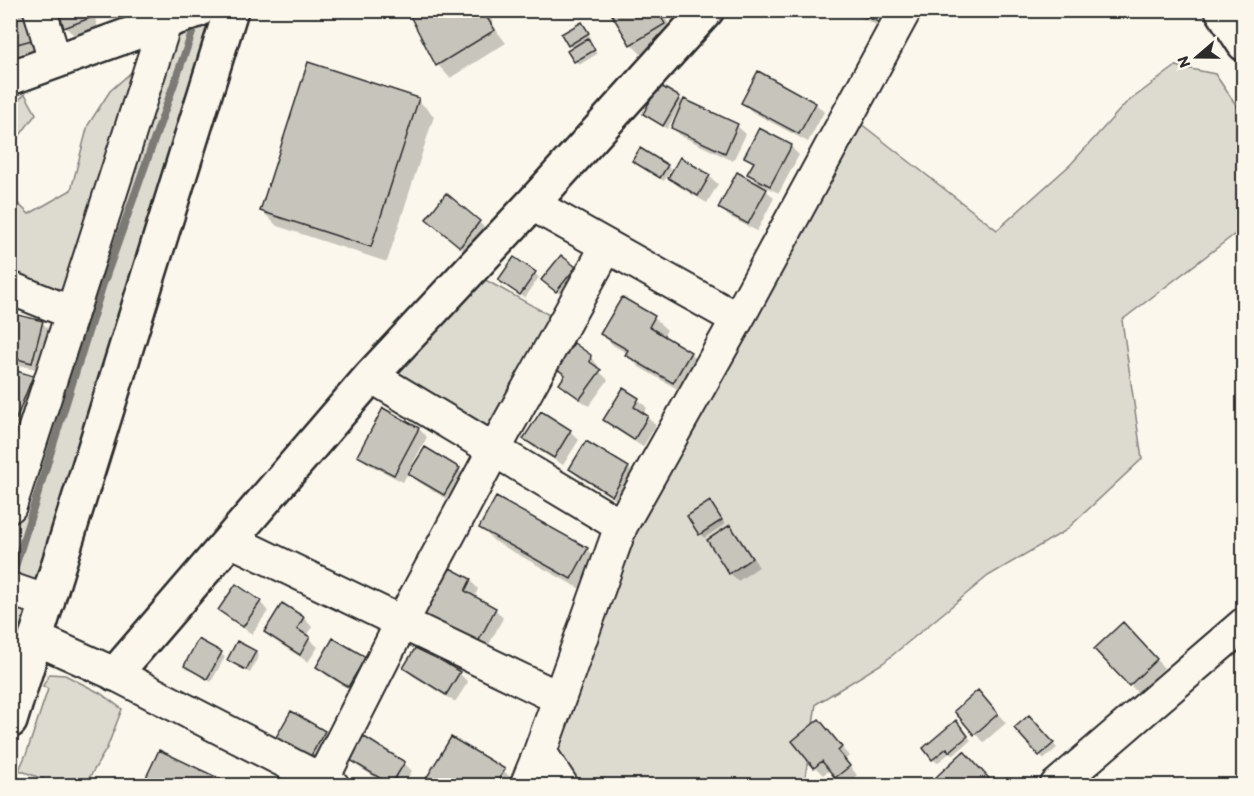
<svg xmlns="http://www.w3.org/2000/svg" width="1254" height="796" font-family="Itim,sans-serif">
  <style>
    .green { fill: #dddad0; stroke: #84827e; stroke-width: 1.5 }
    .shadow { fill: #0003 }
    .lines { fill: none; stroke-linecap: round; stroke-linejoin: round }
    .stream { stroke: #7b7a75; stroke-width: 8 }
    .building { fill: #c7c4bc; stroke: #2b2b2b; stroke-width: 1.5 }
    .minor-casing { stroke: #2b2b2b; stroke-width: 36 }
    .tertiary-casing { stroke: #2b2b2b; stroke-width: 38 }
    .secondary-casing { stroke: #2b2b2b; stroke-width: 38 }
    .minor { stroke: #fbf7ec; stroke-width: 32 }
    .tertiary { stroke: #fbf7ec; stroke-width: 33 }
    .secondary { stroke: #fbf7ec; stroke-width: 33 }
  </style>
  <rect width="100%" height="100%" fill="#fbf7ec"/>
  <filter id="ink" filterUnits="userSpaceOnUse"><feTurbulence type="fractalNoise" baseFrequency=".0167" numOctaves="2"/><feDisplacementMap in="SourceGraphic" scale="12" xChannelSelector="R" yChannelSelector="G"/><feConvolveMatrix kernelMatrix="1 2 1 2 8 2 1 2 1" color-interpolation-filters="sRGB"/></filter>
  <g filter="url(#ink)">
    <path class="green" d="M174 11H220L11 721V506L84 273 58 294 11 277V197L29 214 71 190 88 125 110 91 135 69Z
      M1176 66 1215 74 1243 115V228L1122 320 1142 459 1065 531 988 576 883 663 816 704 804 785 532 786 621 526 860 123 997 230 1071 164 1125 104Z
      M25 94 36 114 11 147V107Z
      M469 271 564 323 486 445 371 376Z
      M49 674 65 675 100 693 122 709 107 748 88 780 72 785H59L19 770 27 752 48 689 43 686Z"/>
    <path class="shadow" d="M59 10H92L98 27 74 35 65 27Z
      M409 10H487L496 30 506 43 450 78 438 65Z
      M611 10H661L676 37 643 56 631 44Z
      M853 10H898L888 31 860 17Z
      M10 14 47 46 10 56Z
      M585 28 591 38 587 40 597 54 579 65 569 51 573 49 569 45Z
      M660 87 679 98 684 103 737 126 746 134 733 161 681 136 673 128 679 113 677 112 667 129 649 118 645 114Z
      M418 100 434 116 387 262 277 226 261 210Z
      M743 103 816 104 824 112 808 142 751 111Z
      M791 147 799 155 779 193 761 185 774 198 757 231 728 216 720 207 762 187 749 174 754 164 746 156Z
      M681 159 709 176 718 184 707 203 678 186 669 178Z
      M634 161 667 166 671 170 664 181 637 165Z
      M447 196 488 230 469 254 436 227Z
      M515 259 539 277 525 298 504 283Z
      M575 268 579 272 561 295 547 283Z
      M622 299 654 318 667 330 663 337 690 353 703 366 686 394 639 367 626 354 627 353 614 346 602 334Z
      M10 315 42 322 50 331 40 370 10 363Z
      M590 357 598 365V370L608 380 589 406 569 392 561 384 566 376 558 368Z
      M10 370 32 377 40 386 25 427 10 422Z
      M624 390 638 399 647 408 643 414 656 425 643 447 613 428 605 420Z
      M384 410 419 429 427 437 403 482 368 464 359 456Z
      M570 431 579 440 563 465 533 447 525 439Z
      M586 443 629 469 637 477 621 503 579 477 570 469Z
      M425 449 459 470 468 478 453 503 419 482 410 474Z
      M713 506 725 524 704 538 689 517Z
      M730 527 738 535 759 567 738 581 730 573Z
      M481 528 587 549 600 561 584 591 494 541Z
      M470 580 478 589 474 598 495 609 503 618 485 652 434 624Z
      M260 602 268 611 252 634 228 618 220 609Z
      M283 605 304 618 312 627 306 636 318 647 308 662 274 640 266 632Z
      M1131 632 1164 668 1138 693 1096 649Z
      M417 647 459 673 468 682 455 702 413 676 404 668Z
      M255 652 259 656 250 673 233 664 229 660Z
      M221 654 225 657 211 682 190 669 186 665Z
      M365 658 373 667 357 694 326 675 318 667Z
      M986 700 1006 723 984 742 975 734Z
      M1029 717 1057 748 1044 759 1017 728Z
      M819 721 849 756 845 760 857 775 845 785 831 769 823 775 815 767Z
      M960 726 971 740 954 755 951 752 937 763 933 759Z
      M324 732 333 740 318 766 276 738Z
      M349 757 404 763 412 771 403 786H389L357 766Z
      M504 771 512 779 508 786H429Z"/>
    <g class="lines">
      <path class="stream" d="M10 583 102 287 197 19"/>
    </g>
    <path class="building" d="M17 10H31L39 38 10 46V12Z
      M58 10H88L90 18 64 28Z
      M407 10H482L495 30 436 66Z
      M609 10H657L665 24 630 45Z
      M853 10H886L880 23Z
      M582 22 589 33 568 46 561 34Z
      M588 38 595 50 574 62 567 51Z
      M308 62 419 98 371 247 260 211Z
      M758 71 816 103 799 134 741 103Z
      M659 85 680 97 663 126 643 114Z
      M684 99 738 124 725 153 671 128Z
      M759 128 792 145 770 186 747 174 754 162 744 157Z
      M640 148 668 165 660 178 632 161Z
      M680 157 710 175 698 196 668 178Z
      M737 172 767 189 748 224 718 208Z
      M446 193 480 221 460 247 426 219Z
      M561 255 576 267 556 292 541 280Z
      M514 257 536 272 520 295 498 280Z
      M622 297 655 316 649 327 691 352 673 383 625 355 628 350 600 334Z
      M10 313 43 321 32 363 10 357Z
      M574 343 591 355 590 362 601 370 580 399 559 384 565 375 556 368Z
      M10 369 33 376 16 419 10 417Z
      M623 388 639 398 634 407 648 416 634 440 603 420Z
      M383 408 419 428 394 475 357 456Z
      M541 411 571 430 554 458 523 439Z
      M586 441 629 467 612 496 569 469Z
      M425 447 460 468 444 495 408 474Z
      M496 497 588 548 571 579 479 528Z
      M710 501 722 520 699 535 687 516Z
      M730 525 752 558 729 574 707 540Z
      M450 568 471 579 465 591 496 608 477 644 424 616Z
      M236 584 261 601 243 627 218 610Z
      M282 603 304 617 297 629 310 637 300 655 264 632Z
      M1123 622 1157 659 1129 686 1094 649Z
      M333 638 366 657 348 687 316 667Z
      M198 639 222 652 207 679 184 666Z
      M237 641 256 651 246 670 227 660Z
      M417 645 460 672 446 695 403 668Z
      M978 690 998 714 974 735 954 711Z
      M291 711 325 731 309 759 275 739Z
      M1029 715 1054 743 1039 756 1014 728Z
      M819 719 842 747 838 751 850 766 835 778 822 761 814 768 792 741Z
      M956 720 968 736 949 752 947 748 932 760 923 748Z
      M361 735 405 762 391 785 347 758Z
      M451 737 505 769 495 786H429L424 782Z
      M159 750 235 786H142Z
      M964 751 996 786H943L936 777Z"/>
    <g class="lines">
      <defs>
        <path id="minor" d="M40 10 55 62
          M532 204 737 319
          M10 288 72 313
          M371 376 621 526
          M10 506 165 23
          M230 540 559 698
          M10 589 48 602
          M37 639 115 674 333 786
          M540 752 562 786
          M322 780 402 622 494 450 607 246
          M526 786 540 752 621 526 743 309 905 10
          M1056 786 1244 624"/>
        <path id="tertiary" d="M1222 10 1244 44
          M115 674 371 376 532 204 707 10
          M10 721 231 10"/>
        <path id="secondary" d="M10 78 198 10"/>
      </defs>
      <use href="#minor" class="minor-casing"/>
      <use href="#tertiary" class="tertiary-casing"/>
      <use href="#secondary" class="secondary-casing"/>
      <use href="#minor" class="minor"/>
      <use href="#tertiary" class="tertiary"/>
      <use href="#secondary" class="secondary"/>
    </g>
  </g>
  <rect width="1254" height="796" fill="none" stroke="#fbf7ec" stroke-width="36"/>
  <rect x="18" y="18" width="1218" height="760" fill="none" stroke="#2b2b2b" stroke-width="2" filter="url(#ink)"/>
  <g transform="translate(1197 57) rotate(250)" stroke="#fbf7ec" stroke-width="4.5" paint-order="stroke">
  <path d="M0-4.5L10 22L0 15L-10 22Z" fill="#2b2b2b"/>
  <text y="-9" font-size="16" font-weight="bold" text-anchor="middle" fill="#2b2b2b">N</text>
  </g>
</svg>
